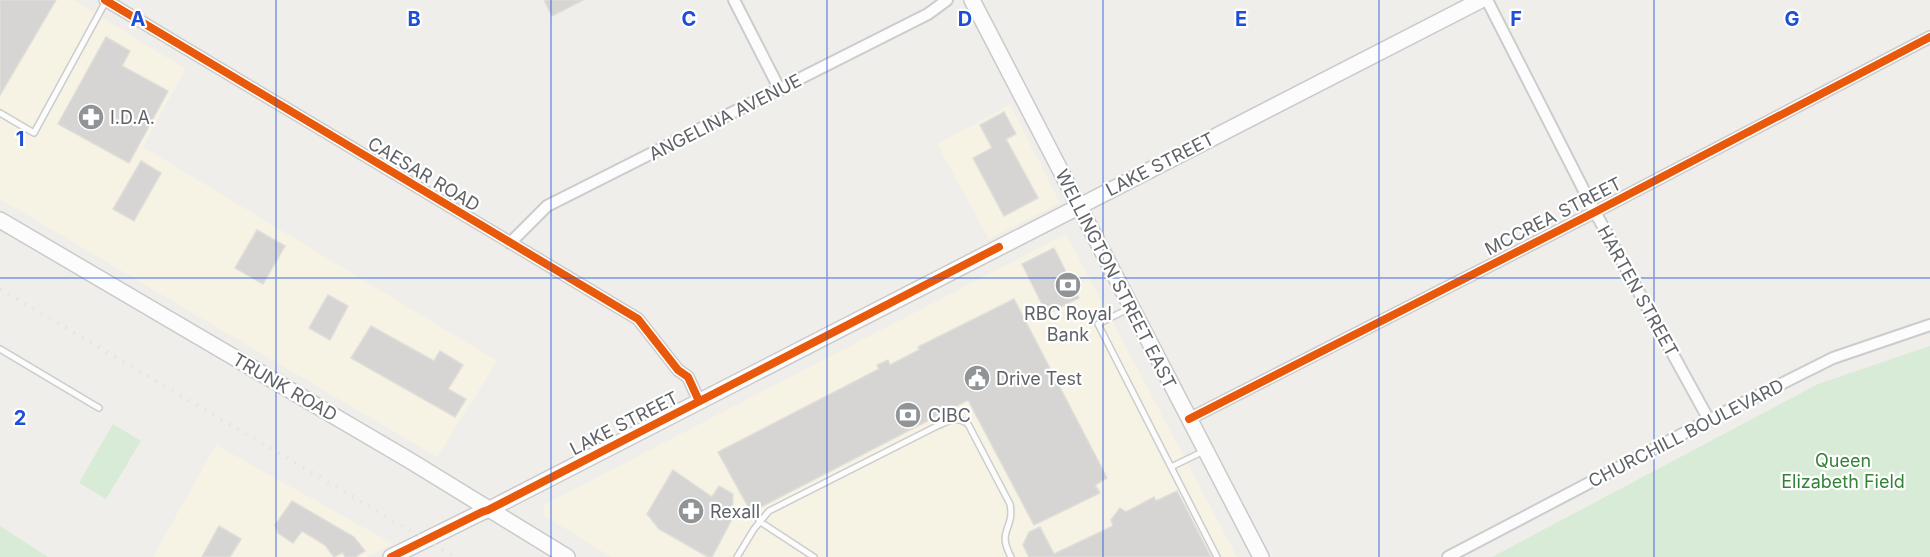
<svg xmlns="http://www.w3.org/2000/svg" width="1930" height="557" font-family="Inter,sans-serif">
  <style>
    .commercial { fill: #f7f3e4 }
    .green { fill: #d8ebd6 }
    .building { fill: #d6d5d3; stroke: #deddd9; stroke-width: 1.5 }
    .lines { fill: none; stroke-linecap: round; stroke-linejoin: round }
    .lane-casing { stroke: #cbcccc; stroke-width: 8 }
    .street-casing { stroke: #cbcccc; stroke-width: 14 }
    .secondary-casing { stroke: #cacacb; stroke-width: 18 }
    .lane { stroke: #fdfcfc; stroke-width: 5 }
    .street { stroke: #fdfcfc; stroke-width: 10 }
    .secondary { stroke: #fdfcfc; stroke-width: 15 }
    .rail { stroke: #e4e4e4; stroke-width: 4; stroke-dasharray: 1.5 8; stroke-linecap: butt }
    .cycleway-casing { stroke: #fff; stroke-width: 11 }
    .cycleway { stroke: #e8590c; stroke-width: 8 }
    .grid { fill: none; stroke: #1d4ed8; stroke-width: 1.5; stroke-opacity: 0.55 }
    .labels { text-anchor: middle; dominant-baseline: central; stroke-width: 4.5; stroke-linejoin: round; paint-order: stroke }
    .poi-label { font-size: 18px; fill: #5f6368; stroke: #fff; text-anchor: start }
    .street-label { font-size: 18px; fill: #5f6368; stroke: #fff }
    .park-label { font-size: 18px; fill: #348238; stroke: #fff }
    .grid-label { font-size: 20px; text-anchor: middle; font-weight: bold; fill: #1d4ed8; stroke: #fff; stroke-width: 4.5; stroke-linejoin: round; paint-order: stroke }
  </style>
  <rect width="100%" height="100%" fill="#efeeea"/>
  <path class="commercial" d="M0 0H74L185 69 143 147 497 361 437 457 0 199Z
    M1010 105 1060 203 989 239 937 144Z
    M1066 234 1237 557H612L543 515 544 505Z
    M216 445 393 544 367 557H153Z"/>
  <path class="green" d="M1930 346V557H1492L1818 384Z
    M113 424 141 441 106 499 79 483Z
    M0 526 48 557H0Z"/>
  <path class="building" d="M0 0H56L0 95Z
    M544 0H583L552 16Z
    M106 37 130 51 122 66 168 91 129 163 58 124Z
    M1004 112 1016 134 1006 139 1038 198 1004 216 973 158 992 148 980 125Z
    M141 161 161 173 134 221 113 209Z
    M257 230 285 246 263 284 235 268Z
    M1054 248 1079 298 1047 314 1022 264Z
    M328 295 348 306 330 340 309 328Z
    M1014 299 1107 478 1095 485 1100 493 1034 525 968 400 751 512 718 452 879 369 877 365 888 360 890 365 919 350 918 347Z
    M371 326 434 361 440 351 463 365 448 389 466 399 455 417 351 358Z
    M673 470 712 497 719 486 733 494 732 519 712 557H708L659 529 647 514Z
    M1177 491 1211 557H1029L1023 545 1029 532 1040 527 1054 554 1113 526 1111 520 1120 508 1126 512 1154 497 1156 501Z
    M292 501 354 537 365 551 355 557H345L343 552 334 557 325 545 302 531 293 543 278 533 275 525Z
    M219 526 241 539 230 557H202Z"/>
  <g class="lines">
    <defs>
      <path id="lane" d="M0 113 34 133 106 1
        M1130 308 1098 324 1217 557
        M0 349 99 408
        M1171 467 1204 451
        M759 521 814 557
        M737 557 754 529 769 511 937 426C948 421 958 416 968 424L1010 504C1015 530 996 529 1011 557"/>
      <path id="street" d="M105 0 638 319 678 370 688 377 699 401
        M734 0 780 90
        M1487 0 1595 212 1709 420
        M510 243 547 206 928 14 947 0
        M1189 419 1595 212 1930 37
        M1448 557 1709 420 1833 358 1930 325"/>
      <path id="secondary" d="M972 0 1261 557
        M0 220 409 460 567 557
        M391 557 482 512 488 510 1481 0"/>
    </defs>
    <use href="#lane" class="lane-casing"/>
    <use href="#street" class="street-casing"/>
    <use href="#secondary" class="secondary-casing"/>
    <use href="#lane" class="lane"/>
    <use href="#street" class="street"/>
    <use href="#secondary" class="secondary"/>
    <path class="rail" d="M0 289 455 557"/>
    <defs>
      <path id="cycleway" d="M105 0 638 319 678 370 688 377 699 401
        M1189 419 1595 212 1930 37
        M391 557 482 512 488 510 999 247"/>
    </defs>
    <use href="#cycleway" class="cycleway-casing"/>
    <use href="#cycleway" class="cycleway"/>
  </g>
  <path class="grid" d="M276 0V557M551 0V557M827 0V557M1103 0V557M1379 0V557M1654 0V557M0 278H1930"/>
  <defs>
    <symbol id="pharmacy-disc" viewBox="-11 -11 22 22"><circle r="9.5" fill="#919496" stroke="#fff"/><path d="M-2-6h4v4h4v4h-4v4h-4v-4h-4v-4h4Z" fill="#fff"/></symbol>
    <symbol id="bank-disc" viewBox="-11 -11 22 22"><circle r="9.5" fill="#919496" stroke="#fff"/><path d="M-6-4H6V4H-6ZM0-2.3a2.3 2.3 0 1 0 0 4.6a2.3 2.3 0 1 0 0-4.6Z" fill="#fff"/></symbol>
    <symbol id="civic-disc" viewBox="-11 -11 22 22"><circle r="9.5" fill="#919496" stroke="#fff"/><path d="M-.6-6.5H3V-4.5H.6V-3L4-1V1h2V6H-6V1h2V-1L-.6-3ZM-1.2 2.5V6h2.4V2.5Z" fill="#fff"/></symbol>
  </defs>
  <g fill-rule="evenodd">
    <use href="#pharmacy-disc" x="76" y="102" width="30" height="30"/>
    <use href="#bank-disc" x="1053" y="270" width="30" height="30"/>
    <use href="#civic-disc" x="962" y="363" width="30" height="30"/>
    <use href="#bank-disc" x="893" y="400" width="30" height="30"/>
    <use href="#pharmacy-disc" x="676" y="496" width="30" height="30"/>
  </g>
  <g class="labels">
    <g class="poi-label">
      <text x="110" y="117">I.D.A.</text>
      <text x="1068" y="313" text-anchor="middle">RBC Royal<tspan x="1068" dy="21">Bank</tspan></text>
      <text x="996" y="378">Drive Test</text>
      <text x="928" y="415">CIBC</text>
      <text x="710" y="511">Rexall</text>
    </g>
    <g class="street-label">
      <text transform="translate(725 117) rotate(-27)">ANGELINA AVENUE</text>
      <text transform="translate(1160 164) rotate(-27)">LAKE STREET</text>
      <text transform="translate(424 174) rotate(31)">CAESAR ROAD</text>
      <text transform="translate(1553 216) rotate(-27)">MCCREA STREET</text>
      <text transform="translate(1116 279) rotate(63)">WELLINGTON STREET EAST</text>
      <text transform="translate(1638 291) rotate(61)">HARTEN STREET</text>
      <text transform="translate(285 387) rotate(30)">TRUNK ROAD</text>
      <text transform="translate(624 423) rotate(-27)">LAKE STREET</text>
      <text transform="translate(1686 433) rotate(-27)">CHURCHILL BOULEVARD</text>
    </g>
    <g class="park-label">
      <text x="1843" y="460">Queen<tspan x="1843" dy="21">Elizabeth Field</tspan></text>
    </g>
  </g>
  <g class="grid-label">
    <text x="138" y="26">A</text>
    <text x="414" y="26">B</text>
    <text x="689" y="26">C</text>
    <text x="965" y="26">D</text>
    <text x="1241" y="26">E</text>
    <text x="1516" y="26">F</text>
    <text x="1792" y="26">G</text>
    <text x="20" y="146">1</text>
    <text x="20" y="425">2</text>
  </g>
</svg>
